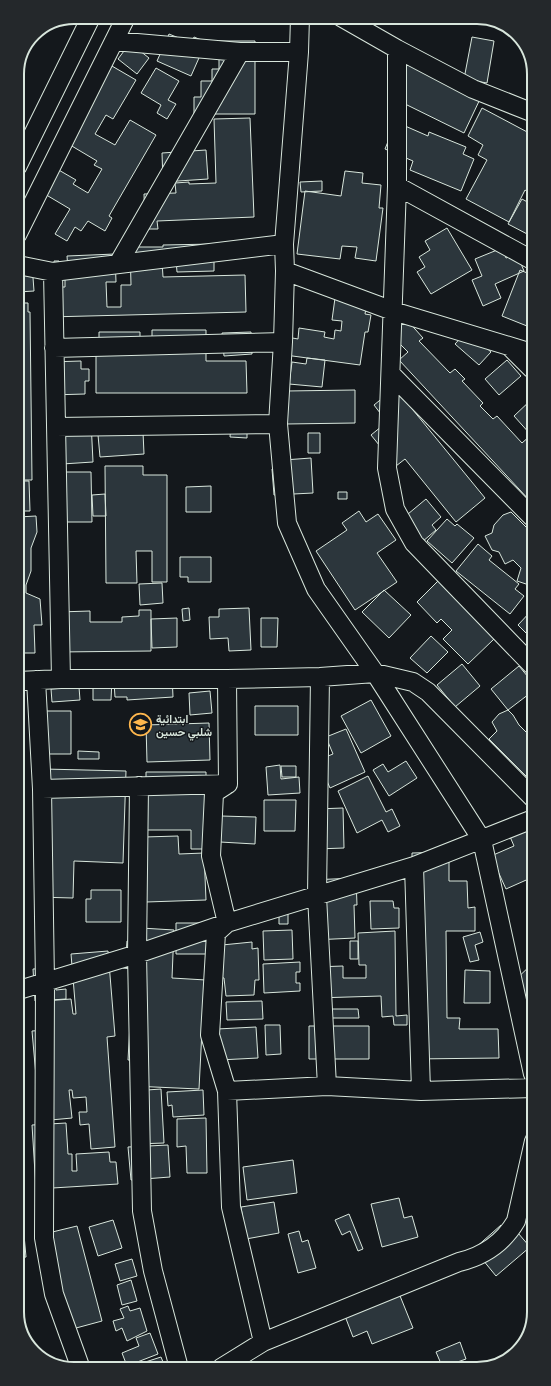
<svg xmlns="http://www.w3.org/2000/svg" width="551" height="1386" font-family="'Roboto Condensed',Vazirmatn,sans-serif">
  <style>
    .building { fill: #2c363c; stroke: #d8e6dc }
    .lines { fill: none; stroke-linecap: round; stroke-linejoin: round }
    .minor-casing { stroke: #d8e6dc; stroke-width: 20 }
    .minor { stroke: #14181c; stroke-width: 18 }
    .labels { text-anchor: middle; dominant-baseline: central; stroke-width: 3; stroke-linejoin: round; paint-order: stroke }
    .poi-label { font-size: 11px; font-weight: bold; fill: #d8e6dc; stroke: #14181c; text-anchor: start }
    .rim { fill: none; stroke: #d8e6dc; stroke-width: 2 }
  </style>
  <rect width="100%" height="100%" fill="#14181c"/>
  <path class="building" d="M169 34 191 43 194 37 206 42 191 76 157 61Z
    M472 37 494 41 487 83 464 79Z
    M219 41H255V114H194V97H201V81H212V69H219Z
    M130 43 149 58 137 74 118 59Z
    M407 60 481 97 464 133 401 102 402 64Z
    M105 62 136 80 113 119 106 115 95 134 115 145 130 120 156 135 109 216 112 218 105 231 88 221 81 231 75 227 67 241 55 234 70 209 43 193 57 169 76 180 73 184 88 193 102 169 94 165 97 161 60 139Z
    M156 68 179 81 168 100 176 104 167 119 157 113 161 105 141 93Z
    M482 108 531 134V194L525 190 509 222 466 199 487 160 478 155 483 145 468 136Z
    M250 118 254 217 157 221 158 229H145L144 194 176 193 175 183 189 182V184L216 183 214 119Z
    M396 122 428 136 429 132 466 147 463 154 474 159 461 191 410 170 413 161 385 149Z
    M206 150 208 179 163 182 162 153Z
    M345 171 363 173 362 183 381 185 379 208H383L376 261 355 258 357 247 342 246 340 259 297 254 305 191 341 196Z
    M322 181V191L301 192 300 182Z
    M522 199 531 204V236L508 224Z
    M447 228 472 270 431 294 417 272 425 267 419 257 430 250 425 241Z
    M214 244V271L177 272 176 260 162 261 163 277 245 275 246 312 48 317 47 287H65V277H55L54 261H59V270H68L67 256 115 254 116 282H106L107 307H121V285H131L130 247H163V245Z
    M502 248 506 258 517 254 524 271 495 284 501 298 483 306 472 280 482 276 475 259Z
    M32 264 34 291 18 292V265Z
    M520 270 532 275V328L502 316Z
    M18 295V303H28V312H30L32 480H18Z
    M335 298 367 303 365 314 371 315 368 332H365L360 365 285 355 287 337 298 339 299 328 325 332 324 337 334 339 335 330 341 331 342 321 332 320Z
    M407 320 423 338 419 341 450 373 455 369 465 379 462 381 483 403 480 406 493 419 497 416 522 443 531 435 514 416 532 399V503L399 360 408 352 391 335Z
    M152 330H206V361H246L247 393H96V345L99 344V332H140V352H152Z
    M467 331 491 352 479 365 455 344Z
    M251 332 252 354 224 356 222 333Z
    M307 358 325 360 322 387 289 384 292 362 306 364Z
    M507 360 521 376 499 395 485 379Z
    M81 361V369H89V381H85V394L50 395 49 362Z
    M395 388 485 498 456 522 405 459 396 466 371 435 387 422 374 405Z
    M355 390V423L286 424V391Z
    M91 421 93 462 62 464 52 423Z
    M231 422 247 423V438L230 437Z
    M143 432 144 454 100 457 98 435Z
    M308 433H320V453H308Z
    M311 458 313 493 274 495 272 469 284 468V460Z
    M105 466H143V475H167V582H152V551H136L137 583H106Z
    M60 472H91L92 522H61Z
    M18 481H29L30 511H18Z
    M211 486V512H186V487Z
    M338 492H347V499H338Z
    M105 494 106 516H93L92 495Z
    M426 499 441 517 432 525 436 530 422 542 402 519Z
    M359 511 366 522 378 514 396 540 377 553 397 582 355 610 316 551 347 530 342 523Z
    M511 512 532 533V586L517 581 521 568 513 560 505 564 499 552 492 550 485 536 492 533 494 525 503 515Z
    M36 516 37 532 31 548V571L26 585V593L40 599 42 625H34L35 653H18V517Z
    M447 519 455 526 457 524 474 538 452 563 427 541Z
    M478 544 492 556 489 560 519 584 515 589 524 596 510 614 456 571Z
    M180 557H211V582H188V577H180Z
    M438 581 494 639 468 664 443 639 452 630 441 619 437 623 417 602Z
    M162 583 163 603 140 605 139 584Z
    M384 590 411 615 389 638 362 612Z
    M189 608 190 620 183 621 182 609Z
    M249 608 251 650 229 651 228 638 210 639 209 617H219V609Z
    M139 610H151V651L58 652V612L90 611V622H122V617L139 616Z
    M532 610V639L518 625Z
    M177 618V647L152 648 151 619Z
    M261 618H278L277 647H261Z
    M431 636 448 652 427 673 410 658Z
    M462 664 480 686 455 707 437 685Z
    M519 666 533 683V691L508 710 491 689Z
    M172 675 173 697 127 700V697H115L114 682Z
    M93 679H112L111 700H93Z
    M79 687 80 700 52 702 51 689Z
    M210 691 212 713 190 715 189 693Z
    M371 700 391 736 361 753 341 716Z
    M255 706H298V735H255Z
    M508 710 513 715 519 725 533 739V772L526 776 489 739 497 731 492 722 499 714Z
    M46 711H71V754H46Z
    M209 723 210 760 147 762 146 725Z
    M346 729 365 772 330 788 318 760 333 754 326 737Z
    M19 738H20L24 832H19Z
    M78 751 99 752V759H78Z
    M406 761 417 778 389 796 373 770 383 764 388 772Z
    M280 765 281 779 299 777 300 793 268 795 266 767Z
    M281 766H296V777H282Z
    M44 769 126 771 123 863 74 861 73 898 35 897Z
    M146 772H206V849H191V830H146Z
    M368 776 386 812 392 809 400 826 388 832 382 820 357 833 338 791Z
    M264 800H296L295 831H264Z
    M343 808 344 848 316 849 315 809Z
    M221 816 256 817 255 844 220 842Z
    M533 821V877L506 889 491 856 514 846 508 832Z
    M178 836 179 854 204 853 206 900 146 902 144 837Z
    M19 838H20V875H19Z
    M449 852V881H467L468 908 475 907V931H446L447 1018H460L459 1029H498L499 1058 413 1059 412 853Z
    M356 878 357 905H354L355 938 313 940 310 880Z
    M91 890H121V922H86V899H91Z
    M370 901H393L394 908H399V928L371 929Z
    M279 908H288V924H279Z
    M176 923H202V941H208V954H176Z
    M141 928 174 930 172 978 206 980 202 1030 199 1089 132 1086 134 1060H128L133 969 123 968 124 955H126L127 941 140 942Z
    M292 930 293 959 264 960 263 931Z
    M395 931 396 1016 407 1015V1025H394L393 1016 382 1017 381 996 316 998 315 967 343 966V978H366V965H359L358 933Z
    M480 932 483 942 475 945 479 960 470 962 463 937Z
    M350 941H358V959H350Z
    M252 942V949L258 948 259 980H255L254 995 226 996 224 978 219 977 222 945Z
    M108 951 115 1036 107 1037 115 1147 91 1149 89 1124 80 1125 79 1112H87L86 1097 73 1098 72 1090H69L72 1118 40 1121 32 1031 46 1030 44 1001 71 999 73 1014H76L71 954Z
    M300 962V972H296V983H300V991L264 993 263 964Z
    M533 963V998L529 1003 511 984Z
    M54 968 56 990 66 989V999L35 1001 33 969Z
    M465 970 490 971V1003H464Z
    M262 1001 263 1019 227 1020 226 1002Z
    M325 1009H358L359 1018H325Z
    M265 1025H280L281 1054 266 1055Z
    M309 1026H369V1059H309Z
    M256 1027 258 1058 219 1060 217 1029Z
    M161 1089 164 1143 136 1144 133 1091Z
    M203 1090 204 1115 173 1117 172 1105 168 1106 167 1092Z
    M206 1118 207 1173H187L186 1146 177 1147V1119Z
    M66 1123 68 1154H72V1171H77L76 1154 109 1152 110 1162H116L118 1184 36 1189 32 1125Z
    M168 1145 170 1177 131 1180 128 1147Z
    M293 1160 297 1193 247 1200 243 1167Z
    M20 1190 26 1257 20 1258Z
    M399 1198 404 1218 412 1216 418 1237 382 1247 371 1204Z
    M534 1199V1219L527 1217Z
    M274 1202 279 1233 246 1239 241 1207Z
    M349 1214 363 1249 358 1251 350 1231 342 1235 335 1220Z
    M113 1220 122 1248 98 1256 89 1227Z
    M501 1225 506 1231 512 1226 530 1247 496 1276 474 1249Z
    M77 1226 102 1321 65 1331 40 1235Z
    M299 1231 302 1242 308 1240 316 1268 298 1273 288 1234Z
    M132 1259 137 1276 120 1281 115 1264Z
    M131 1280 137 1301 122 1305 117 1285Z
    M394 1281 413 1328 372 1344 367 1331 353 1337 340 1303Z
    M128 1306 130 1311 140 1308 147 1331 127 1341 122 1328 116 1331 113 1321 124 1318 120 1309Z
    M150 1333 158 1354 127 1366 122 1353 139 1346 136 1338Z
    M460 1342 466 1359 446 1366H442L436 1352Z
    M161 1357 165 1367 163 1368H136V1365Z"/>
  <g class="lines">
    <defs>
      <path id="minor" d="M300 17 299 52 284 244 285 271 283 342 278 424 287 523 316 589 375 673 482 840 533 1074
        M341 17 397 49 473 89 531 112
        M114 41 240 52H299
        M397 49V186L387 468 395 509 414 543 532 665
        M17 167 91 17
        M397 186 532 260
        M17 235 126 17
        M118 264 240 52
        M18 265 53 272 284 244
        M285 271 393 311 532 353
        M53 272 61 679
        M510 347 532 369
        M54 348 283 342
        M391 374 532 517
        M56 427 278 424
        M320 677 317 896 327 1086
        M227 679 228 784 214 793 211 856 227 923 216 933 210 1035 227 1091 231 1207 263 1342
        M36 680 42 789 45 982 44 1238 54 1294 81 1369
        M18 681 61 679H227L320 677 375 673 413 682 428 692 533 798
        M139 786 137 954 142 1211 153 1271 179 1368
        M42 789 228 784
        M414 866 421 1091
        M19 990 137 954 227 923 414 866 533 819
        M227 1091 327 1086 421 1091 533 1088
        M221 1368 263 1342 459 1262C484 1256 503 1243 516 1221L534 1141"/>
    </defs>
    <use href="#minor" class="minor-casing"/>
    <use href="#minor" class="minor"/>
  </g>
  <defs>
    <symbol id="school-ring" viewBox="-11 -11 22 22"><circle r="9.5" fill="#14181c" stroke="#ffb74d" stroke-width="1.5"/><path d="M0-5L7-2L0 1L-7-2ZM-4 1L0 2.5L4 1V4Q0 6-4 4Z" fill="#ffb74d"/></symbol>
  </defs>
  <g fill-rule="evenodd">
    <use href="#school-ring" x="128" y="712" width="25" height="25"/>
  </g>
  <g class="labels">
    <g class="poi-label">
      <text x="156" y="719">ابتدائية<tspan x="156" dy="13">شلبي حسين</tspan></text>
    </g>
  </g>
  <path d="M0 0H551V1386H0ZM74 24H477A50 50 0 0 1 527 74V1312A50 50 0 0 1 477 1362H74A50 50 0 0 1 24 1312V74A50 50 0 0 1 74 24Z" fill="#24282b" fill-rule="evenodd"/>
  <path class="rim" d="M74 24H477A50 50 0 0 1 527 74V1312A50 50 0 0 1 477 1362H74A50 50 0 0 1 24 1312V74A50 50 0 0 1 74 24Z"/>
</svg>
